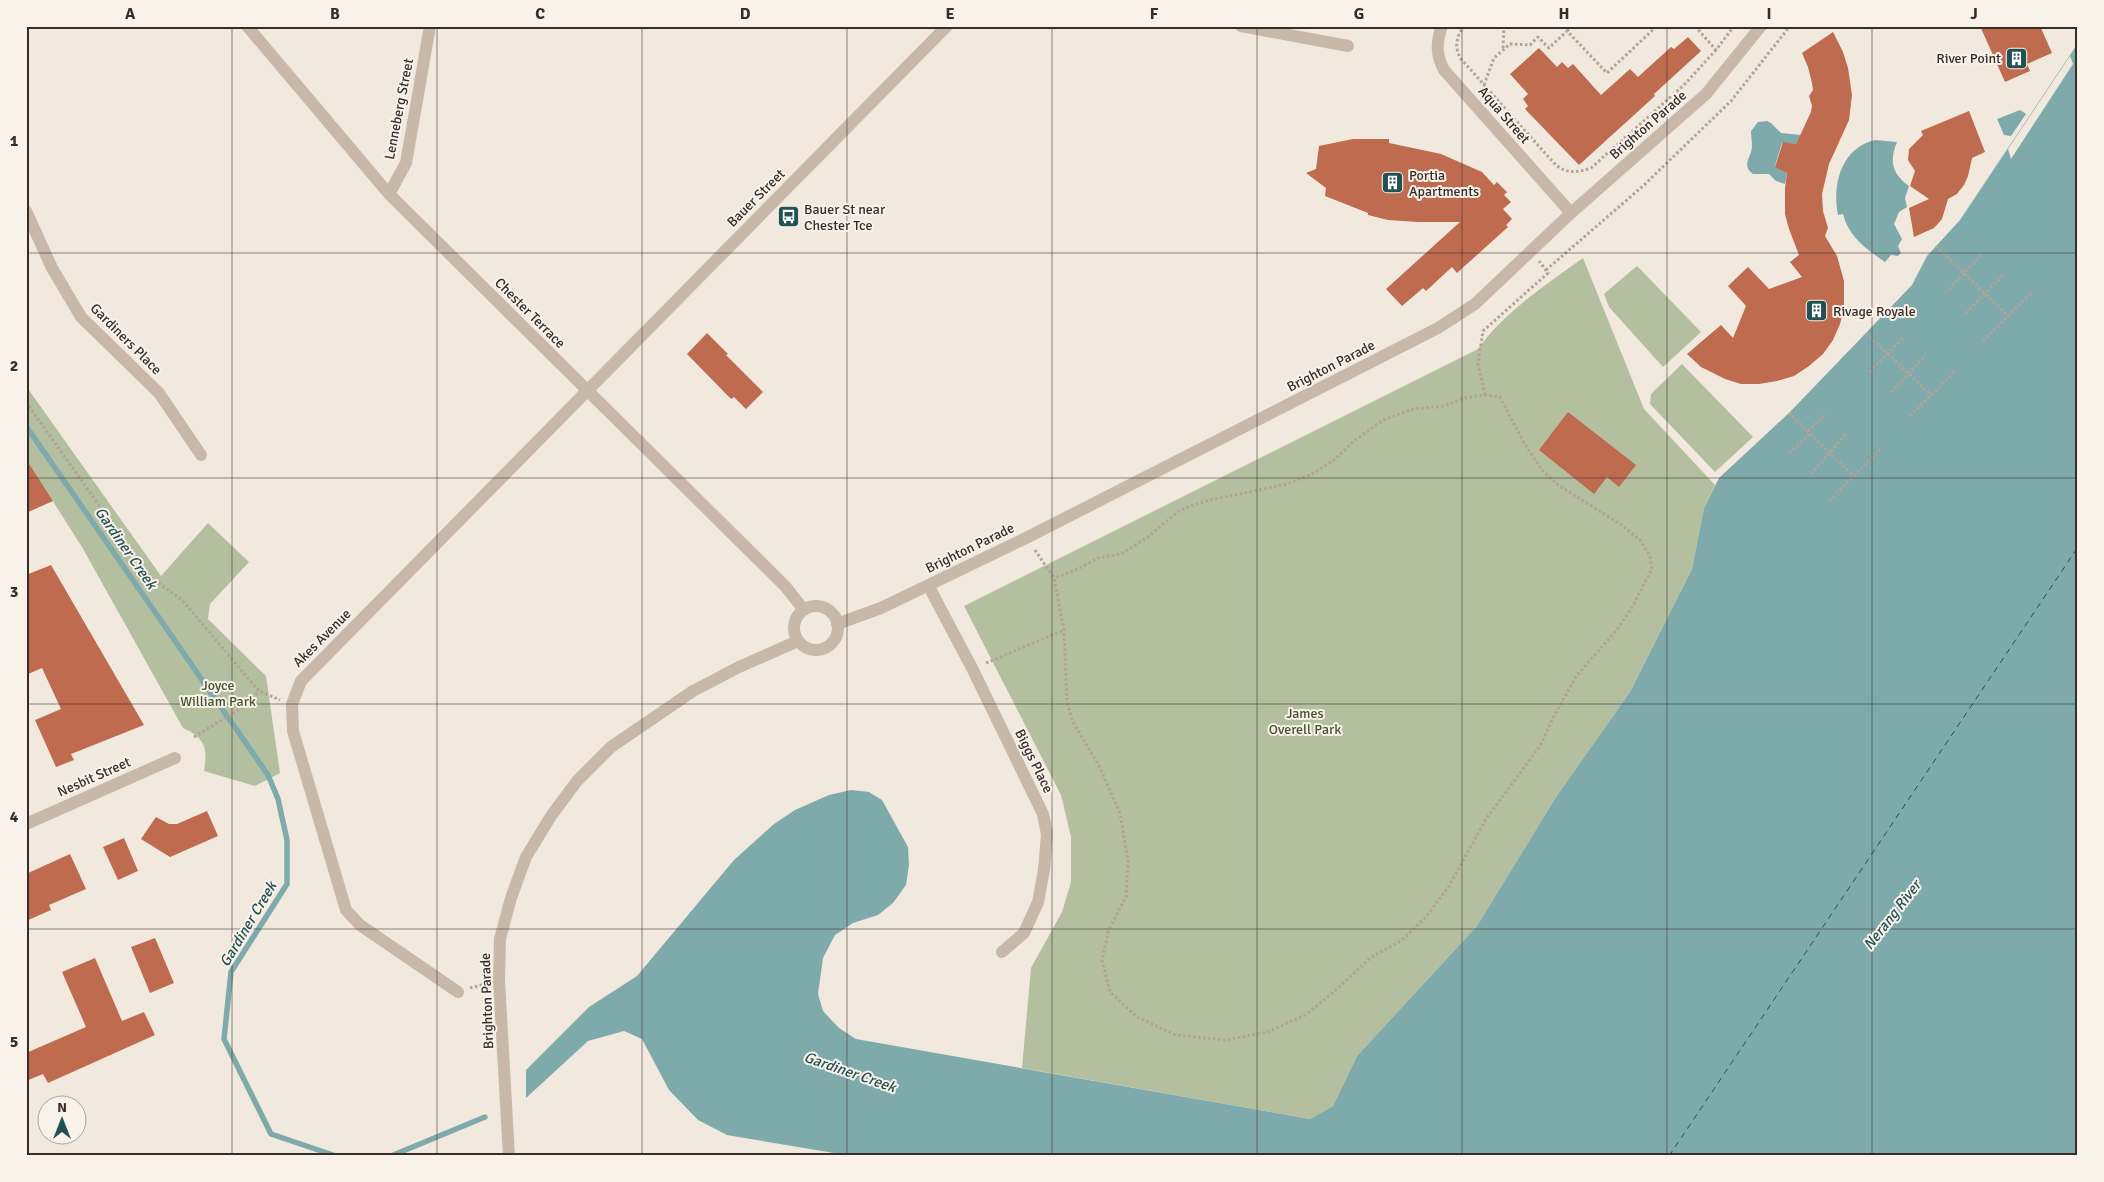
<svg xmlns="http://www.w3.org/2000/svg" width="2104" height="1182" font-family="Signika,sans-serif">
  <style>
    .green { fill: #b4bf9f }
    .water { fill: #7faaac }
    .pier { fill: #f1e8de }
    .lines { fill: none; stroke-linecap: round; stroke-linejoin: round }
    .stream { stroke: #7faaac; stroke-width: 5.5 }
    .ferry { stroke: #225155; stroke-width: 1; stroke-dasharray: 6 5; stroke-linecap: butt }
    .building { fill: #be6b4f }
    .path { stroke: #b4a295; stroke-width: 3; stroke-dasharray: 2.5 2.5; stroke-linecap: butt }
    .minor { stroke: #c8b8aa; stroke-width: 12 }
    .grid { fill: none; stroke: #362d29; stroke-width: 1; stroke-opacity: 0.55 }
    .labels { text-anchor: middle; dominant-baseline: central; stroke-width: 4; stroke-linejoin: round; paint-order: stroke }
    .poi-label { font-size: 14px; fill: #362d29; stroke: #f9f2ea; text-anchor: start }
    .street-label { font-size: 14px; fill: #362d29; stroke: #f9f2ea }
    .park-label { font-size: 14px; fill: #45532f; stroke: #f9f2ea }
    .water-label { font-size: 15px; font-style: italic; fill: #225155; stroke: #f9f2ea }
    .neatline { fill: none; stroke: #362d29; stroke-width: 2 }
    .grid-label { font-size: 16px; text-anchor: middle; font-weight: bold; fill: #362d29 }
  </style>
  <rect width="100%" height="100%" fill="#f1e8de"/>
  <path class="green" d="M1583 258 1644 409 1715 485 1704 508 1692 569 1630 692 1556 797 1477 926 1357 1056 1333 1106 1310 1119 1022 1068 1031 968 1062 912 1071 882V837L1061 795 964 606 1478 349C1505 311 1546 285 1583 258Z
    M1637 266 1701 332 1663 367 1609 307 1604 294Z
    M1682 364 1753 437 1715 472 1650 404 1651 394Z
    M26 386 161 576 208 523 249 562 210 604 208 619 266 676 280 773 255 786 204 771C208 748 205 738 183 728L82 547 26 459Z"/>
  <path class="water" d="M2078 43V1156H852L727 1135 698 1120 669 1090 642 1039 624 1031 588 1041 526 1098V1070L589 1007 637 976 734 860 774 824 795 810 829 795 851 790 869 792 882 800 908 847 909 865 906 885 893 903 878 915 853 923 835 935 823 958 818 994 823 1011 839 1028 856 1039 1310 1119 1333 1106 1357 1056 1477 926 1556 797 1630 692 1692 569 1704 508 1719 478 1789 413 1912 285 1927 256 1960 220Z
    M2020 110 2026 114 2011 136 2004 135 1997 119Z
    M1767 121 1771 123 1781 133 1801 135 1796 144 1782 143 1775 166 1787 173 1785 184 1776 181 1769 174H1753C1741 165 1751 158 1752 147 1752 142 1751 136 1751 131L1758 122Z
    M1875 140 1897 142C1889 161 1892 174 1909 186L1905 198 1907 207 1899 212 1894 224 1902 239 1898 246 1901 253 1898 256 1891 255 1885 262C1866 249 1849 237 1843 214L1838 215C1832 185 1841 148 1875 140Z"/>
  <path class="pier" d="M2070 56 2073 64 2011 159 2008 149Z"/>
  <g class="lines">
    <path class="stream" d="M26 426 268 775 278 799 287 840V884L231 972 224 1039 271 1134 336 1156
      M391 1156 485 1117"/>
    <path class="ferry" d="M1669 1156 2078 547"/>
  </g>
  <path class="building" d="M1980 26H2040L2052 53 2027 64 2030 71 2005 82Z
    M1833 32 1843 52 1848 68 1852 95 1849 120 1829 164 1822 194 1823 211 1828 228 1825 236 1837 256 1844 281V308L1840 324 1833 340 1823 354 1809 366 1794 376 1777 381 1759 384H1741L1725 379 1701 367 1687 354 1721 325 1733 338 1746 306 1728 286 1748 267 1769 289 1802 277 1790 262 1799 255 1789 229 1785 214V188L1787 173 1775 167 1783 142 1796 144 1811 112 1812 106 1809 96 1813 90 1812 83 1808 67 1802 53Z
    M1688 37 1701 51 1654 94 1655 96 1579 165 1525 109 1528 106 1523 99 1528 94 1510 74 1539 48 1557 67 1562 62 1568 68 1573 64 1601 95 1630 69 1638 77 1671 47 1674 49Z
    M1969 111 1985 152 1972 158 1968 176 1964 185 1957 194 1948 199 1942 219 1934 228 1914 237 1909 208 1929 199 1910 186 1915 171 1908 160 1909 149 1923 135 1921 131Z
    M1353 139H1389V143L1441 154 1482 172 1494 185 1497 182 1507 192 1504 195 1511 202 1503 209 1512 219 1506 225 1508 227 1457 273 1452 267 1426 291 1423 288 1402 306 1386 289 1460 222H1418L1388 220 1368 215V213L1325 196 1326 188 1306 173 1316 169 1319 146Z
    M707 333 728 354 726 355 763 392 746 409 734 397 731 399 687 354Z
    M1568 412 1636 465 1619 487 1607 477 1594 494 1539 450Z
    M26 459 53 501 26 513Z
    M51 565 144 725 71 754 74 760 56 767 35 720 61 709 42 668 26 675V575Z
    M207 811 218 836 170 857 141 839 156 817 169 824H177Z
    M124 838 138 871 118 880 103 847Z
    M70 854 86 889 49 905 51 910 26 921V874Z
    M155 938 174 983 150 993 131 947Z
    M95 958 122 1021 144 1012 155 1035 48 1083 43 1074 26 1081V1053L86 1027 62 972Z"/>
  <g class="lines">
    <path class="path" d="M1465 26C1456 35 1454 48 1461 59L1553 162C1564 174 1576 173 1591 168L1684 85 1716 50
      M1695 26 1716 50 1734 26
      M1567 31 1572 26
      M1503 48 1504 26
      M1484 85 1494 58 1510 44 1530 45 1538 37 1549 48 1567 31 1607 73 1657 26
      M1936 246 2008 316
      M1546 270 1643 186 1731 101 1790 26
      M1945 293 1983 253
      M1966 313 2005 273
      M1866 333 1932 396
      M1983 341 2033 291
      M1869 372 1905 336
      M1891 392 1926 355
      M1485 395 1478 364 1483 331 1548 273 1539 261
      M26 402 149 576 182 600 259 691 280 700
      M1789 413 1853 475
      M1910 416 1956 370
      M1808 431 1827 413
      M1789 453 1810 434
      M1811 474 1846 434
      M1829 501 1880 450
      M1035 550 1054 578 1064 630 1067 702 1073 722 1099 766 1120 813 1128 861 1126 897 1109 929 1102 960 1110 992 1137 1017 1176 1035 1225 1040 1268 1032 1307 1014 1337 989 1370 958 1402 940 1426 917 1449 886 1486 819 1540 746 1555 714 1577 675 1616 631 1631 609 1652 569 1650 556 1640 540 1620 524 1558 485 1542 470 1524 443 1500 397 1485 395 1465 398 1444 406 1413 409 1383 420 1354 441 1334 460 1312 474 1287 484 1206 501 1180 510 1148 537 1121 554 1098 558 1074 571 1054 578
      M986 663 1064 630
      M194 737 246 705 259 691
      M470 988 486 984"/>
    <path class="minor" d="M247 26 389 194 785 586 804 610
      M1241 26 1348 46
      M1442 26C1436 43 1436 55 1444 70L1571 213
      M389 194 406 163 430 26
      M26 211 52 268 81 317 159 393 201 455
      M928 585 972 668 1043 814 1047 834 1044 870 1038 902 1024 933 1002 952
      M794 628a22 22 0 1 1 44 0a22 22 0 1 1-44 0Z
      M837 624 881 608 1026 538 1438 328 1475 304 1571 213 1706 94 1761 26
      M26 824 175 758
      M458 992 360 925 346 910 293 731 292 704 301 681 947 26
      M509 1156 499 981 500 939 511 898 526 857 551 816 577 781 611 747 693 691 739 667 798 641"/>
  </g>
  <path class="grid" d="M232 26V1156M437 26V1156M642 26V1156M847 26V1156M1052 26V1156M1257 26V1156M1462 26V1156M1667 26V1156M1872 26V1156M26 253H2078M26 478H2078M26 704H2078M26 929H2078"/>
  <defs>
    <symbol id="building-square" viewBox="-11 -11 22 22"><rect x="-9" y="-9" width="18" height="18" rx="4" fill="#225155" stroke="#f9f2ea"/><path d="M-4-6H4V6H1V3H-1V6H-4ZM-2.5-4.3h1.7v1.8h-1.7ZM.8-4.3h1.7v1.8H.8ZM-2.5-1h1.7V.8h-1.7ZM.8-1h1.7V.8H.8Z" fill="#fff"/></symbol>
    <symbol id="bus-square" viewBox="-11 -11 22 22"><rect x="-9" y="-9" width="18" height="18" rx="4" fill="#225155" stroke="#f9f2ea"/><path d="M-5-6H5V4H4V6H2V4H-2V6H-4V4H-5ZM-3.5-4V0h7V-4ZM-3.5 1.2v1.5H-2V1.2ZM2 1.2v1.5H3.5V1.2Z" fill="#fff"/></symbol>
  </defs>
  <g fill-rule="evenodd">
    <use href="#building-square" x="2004" y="46" width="25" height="25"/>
    <use href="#building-square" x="1380" y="170" width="25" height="25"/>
    <use href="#bus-square" x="776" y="204" width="25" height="25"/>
    <use href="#building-square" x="1804" y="298" width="25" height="25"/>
  </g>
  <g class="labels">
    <g class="poi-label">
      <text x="2001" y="58" text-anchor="end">River Point</text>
      <text x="1409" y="175">Portia<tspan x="1409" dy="16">Apartments</tspan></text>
      <text x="804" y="209">Bauer St near<tspan x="804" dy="16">Chester Tce</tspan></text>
      <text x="1833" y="311">Rivage Royale</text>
    </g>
    <g class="street-label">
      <text transform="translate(399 109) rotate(-79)">Lenneberg Street</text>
      <text transform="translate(1504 115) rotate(49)">Aqua Street</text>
      <text transform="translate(1648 125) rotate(-41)">Brighton Parade</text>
      <text transform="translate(756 198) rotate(-45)">Bauer Street</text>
      <text transform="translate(530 313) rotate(45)">Chester Terrace</text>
      <text transform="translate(126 339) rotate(45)">Gardiners Place</text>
      <text transform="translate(1331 366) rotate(-27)">Brighton Parade</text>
      <text transform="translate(970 548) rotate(-26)">Brighton Parade</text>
      <text transform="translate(322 638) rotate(-45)">Akes Avenue</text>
      <text transform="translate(1034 761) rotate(64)">Biggs Place</text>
      <text transform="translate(94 777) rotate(-24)">Nesbit Street</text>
      <text transform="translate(487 1001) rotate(-92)">Brighton Parade</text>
    </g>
    <g class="park-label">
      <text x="218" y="685">Joyce<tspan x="218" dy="16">William Park</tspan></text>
      <text x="1305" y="713">James<tspan x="1305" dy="16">Overell Park</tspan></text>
    </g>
    <g class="water-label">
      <text transform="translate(126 548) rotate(55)">Gardiner Creek</text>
      <text transform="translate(1892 915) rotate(-52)">Nerang River</text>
      <text transform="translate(248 924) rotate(-59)">Gardiner Creek</text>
      <text transform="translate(850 1072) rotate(19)">Gardiner Creek</text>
    </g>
  </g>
  <rect width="2104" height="1182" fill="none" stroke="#f9f2ea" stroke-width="55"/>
  <g transform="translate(62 1120)"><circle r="24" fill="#f9f2ea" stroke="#aba39d"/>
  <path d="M0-4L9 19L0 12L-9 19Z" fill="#225155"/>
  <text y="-8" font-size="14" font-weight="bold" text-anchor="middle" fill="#362d29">N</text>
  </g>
  <rect x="28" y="28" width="2048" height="1126" class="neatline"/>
  <g class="grid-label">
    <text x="130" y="19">A</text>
    <text x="335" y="19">B</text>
    <text x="540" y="19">C</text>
    <text x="745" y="19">D</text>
    <text x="950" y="19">E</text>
    <text x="1154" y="19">F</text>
    <text x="1359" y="19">G</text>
    <text x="1564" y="19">H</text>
    <text x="1769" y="19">I</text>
    <text x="1974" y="19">J</text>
    <text x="14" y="146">1</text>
    <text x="14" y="371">2</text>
    <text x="14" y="597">3</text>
    <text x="14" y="822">4</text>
    <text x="14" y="1047">5</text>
  </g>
</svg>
